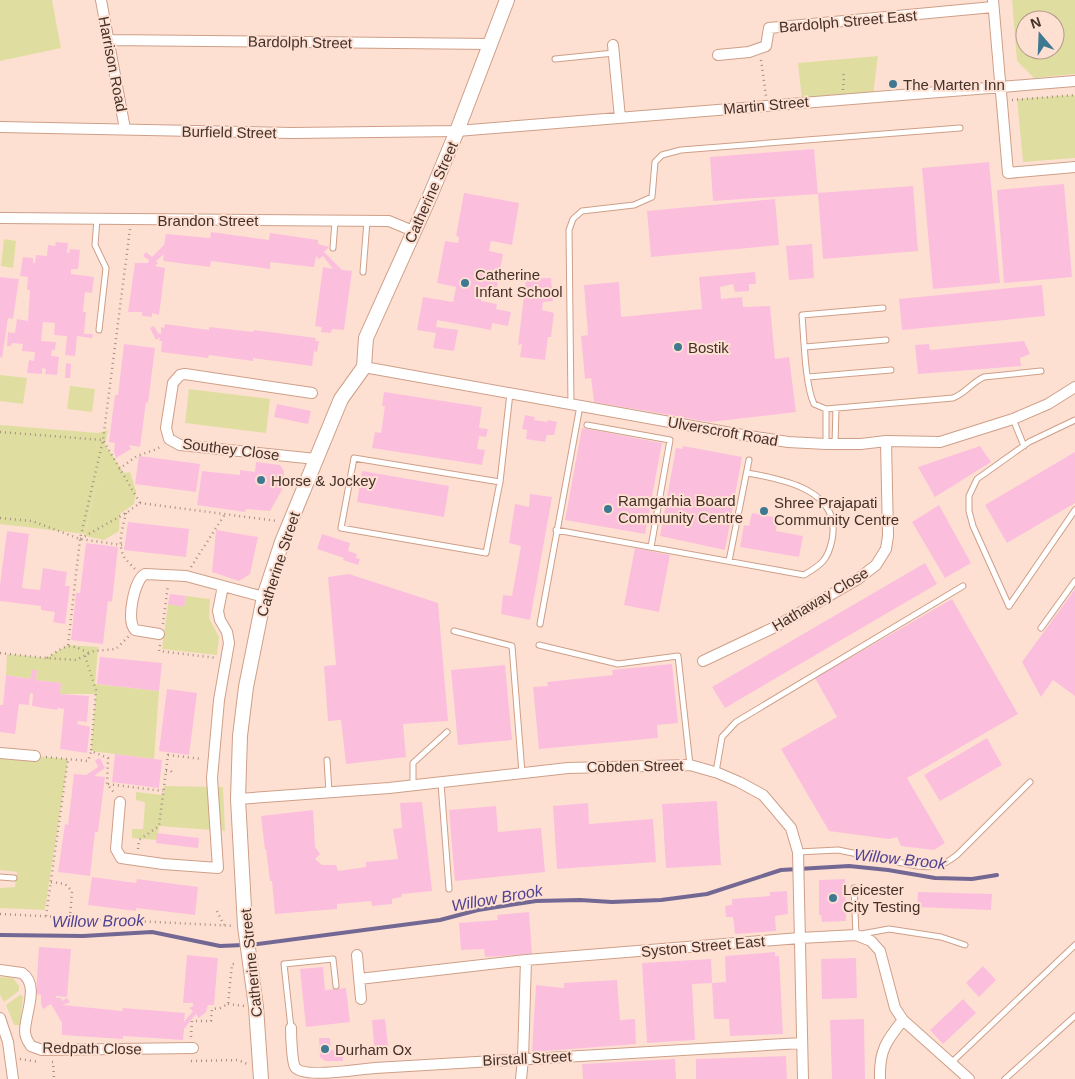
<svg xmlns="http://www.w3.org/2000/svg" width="1075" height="1079" font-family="Helvetica,sans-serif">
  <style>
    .green { fill: #dfdea0; fill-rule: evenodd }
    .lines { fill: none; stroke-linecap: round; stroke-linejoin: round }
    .stream { stroke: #726893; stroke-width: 4 }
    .building { fill: #fbbfdd }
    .lane-casing { stroke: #ce9f88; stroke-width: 7 }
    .street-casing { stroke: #ce9f88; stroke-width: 12 }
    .secondary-casing { stroke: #ce9f88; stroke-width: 16 }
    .path { stroke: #a88f83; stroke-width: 2.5; stroke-dasharray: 1 4; stroke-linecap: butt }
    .lane { stroke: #fff; stroke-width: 5 }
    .street { stroke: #fff; stroke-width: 10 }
    .secondary { stroke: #fff; stroke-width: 14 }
    .poi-dot { fill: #3e7991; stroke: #fee0d2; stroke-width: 2 }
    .labels { text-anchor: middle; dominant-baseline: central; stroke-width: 4; stroke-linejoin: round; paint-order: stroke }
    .street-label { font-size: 15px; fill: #443128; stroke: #fee0d2 }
    .poi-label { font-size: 15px; fill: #443128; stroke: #fee0d2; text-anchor: start }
    .water-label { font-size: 16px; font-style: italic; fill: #504393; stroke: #fee0d2 }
  </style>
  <rect width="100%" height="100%" fill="#fee0d2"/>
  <path class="green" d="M0 0H52L61 48 0 61Z
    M1012 0H1075V74L1034 78 1017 61ZM1025 20H1055V50H1025Z
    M878 56 873 95 802 100 798 63Z
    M1075 95V158L1023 162 1017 99Z
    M4 239 16 241 13 268 1 266Z
    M0 375 27 378 23 404 0 401Z
    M70 386 95 389 92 412 67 409Z
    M189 389 270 399 266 433 185 423Z
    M0 425 98 433 108 430 105 444 124 473 130 472 136 491 134 504 120 514 119 531 104 540 85 536 99 472 85 534 0 524Z
    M186 596 210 599 209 618 219 637 217 655 162 649 168 604 184 606Z
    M68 645 98 647 95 684 159 691 154 759 91 751 96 694H60L61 683 36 680 37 670H32L30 679 6 675 7 654 46 658Z
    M0 753 68 759 45 910 0 908V888L15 887 17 872 0 870Z
    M164 786 223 787 225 831 159 826 157 840 132 838V829H143L145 804 144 802 136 800V792L163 795Z
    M0 977 13 978 19 986V991L4 1002 0 995Z
    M20 995 23 996 20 1025H14L6 1005Z"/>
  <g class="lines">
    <path class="stream" d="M0 935 83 936 152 932 220 946 244 945
      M251 945 440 920 478 910 536 901 580 900 612 902 661 900 707 894 781 870 849 866 888 870 935 878 972 879 997 875"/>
  </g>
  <path class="building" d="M814 149 818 194 713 201 710 157Z
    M989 162 1000 283 933 289 922 168Z
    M1064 184 1072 277 1004 283 997 190Z
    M913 186 918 251 823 259 818 193Z
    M464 193 519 203 512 245 491 241 489 251 503 254 496 292 483 290 481 301 497 304 496 309 511 312 508 326 492 323 491 330 437 320 436 327 458 330 454 351 433 348 436 333 417 330 423 297 453 302 456 287 437 283 445 241 458 243 459 237 456 236Z
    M775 199 779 245 651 257 647 211Z
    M211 232 269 240 270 233 318 240V244L329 247 324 252 342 270 352 271 344 330 332 329 331 333 321 332 322 327 315 326 323 267 333 269 323 256 319 259 316 256 314 267 270 262V269L211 261 210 267 163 261 164 254 156 261 158 263 155 266 165 268 159 315 152 313V317L142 316V312H128L135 263H148L149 260 143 256 146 252 152 257 164 245 166 234 210 238Z
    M56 242 68 243 67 253H69L70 249 80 250 78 269H71V274L94 277 92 293 85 292 83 312H86L84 334H93L92 338 77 336 75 356 65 355 67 336 54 335 55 323 43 322 41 341 56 342 55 350H52L51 356 59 357 57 375 45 374 46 369 42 368V374L27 373 29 360 34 361 35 352 22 351 23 344 12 343 11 346H7L8 332 15 333 17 319 28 321 30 290H27L28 277 20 276 23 257 33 258V263H35L36 255 47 256 48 245 55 246Z
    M812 244 814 278 789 280 786 246Z
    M755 272 756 284H749V291L735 292 733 284 720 287 721 299 742 297 743 307 770 306 775 359 789 357 796 412 710 422 594 402 591 378 585 379 581 336 588 335 584 285 619 282 621 317 702 309 699 277Z
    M0 277 19 279 13 319 8 318 2 358 0 357Z
    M551 278 553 301 543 302 542 310 554 313 551 337H548L545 360 520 357 522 344 518 345 526 279Z
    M1042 285 1045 316 902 330 899 299Z
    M165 324 209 330V327L253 332 254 330 316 338 315 341H319L317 352 314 351 312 366 253 358V361L209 355 208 358 161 352 162 341H159L160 337 156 340 150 328 154 326 158 333 161 334V327L164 328Z
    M1024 341 1030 354 1020 358 1021 366 918 374 915 345 929 344 930 350Z
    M124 344 155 348 148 403 146 402 140 447 129 445 131 449 116 458 114 452 115 443 109 442 115 395H118Z
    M66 363 71 364 70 378H65Z
    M384 392 482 407 479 428 488 429 486 437 479 436 477 449 485 450 482 465 372 448 375 432 381 433 385 406H382Z
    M277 404 311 411 308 424 274 417Z
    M525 415 535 417 534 420 547 422 548 420 557 422 554 435H547L545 442 526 439 527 430 522 429Z
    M582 428 662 443 645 534 565 520Z
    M683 446 742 457 725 550 660 536 676 448 682 449Z
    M980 446 991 462 935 497 918 467Z
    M1075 452V503L1007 543 985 505Z
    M139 456 200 464 196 492 135 484Z
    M256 462 280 465 284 471 282 490 270 511 246 509 245 512 197 505 202 471 240 475V470L255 472Z
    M362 471 449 486 444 517 357 502Z
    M530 494 552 497 530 620 501 614 503 595 512 596 521 546 509 543 515 504 529 507Z
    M939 505 971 563 945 578 912 522Z
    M752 513 778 518 776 531 803 536 799 557 740 547 744 525 749 526Z
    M128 522 189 529 186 557 124 550Z
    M216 530 258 537 250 574 239 581 212 572Z
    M7 531 29 534 22 588 40 590 43 568 67 572 65 586H70L65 624 53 622 55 612 41 610V606L0 601V585Z
    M322 534 350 543 348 551 357 554 356 558 360 559 358 565 343 560 344 558 317 549Z
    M86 543 118 547 112 602 108 601 103 644 71 640 76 593H80Z
    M635 548 670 555 659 612 624 605Z
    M925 563 937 584 725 708 712 687Z
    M349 574 438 603 448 721 403 724 406 757 346 764 341 720 328 721 324 666 336 665 328 577Z
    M1075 589V696L1053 680 1041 697 1022 662Z
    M170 594 186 596 184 607 168 604Z
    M952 599 1018 714 907 778 945 843 934 850 901 846 897 837 889 839 829 831 781 749 837 717 815 678Z
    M100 657 162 663 159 691 97 684Z
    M672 664 678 723 657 725 658 738 539 749 533 687 548 686 547 682 613 675 612 670Z
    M505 665 512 740 458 745 451 670Z
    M32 670H37L36 680 61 683 60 694 89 696 87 722 78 721 77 724 90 727 87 753 60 749 64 709 58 708 57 710 32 706 33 694 30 693 29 705 19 704 15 734 0 732V705H3L6 675 30 679Z
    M167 689 197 693 189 755 159 751Z
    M987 738 1002 765 940 801 924 775Z
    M115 754 162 760 159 788 112 782Z
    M100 758 105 768 94 776 105 777 98 832H95L90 876 58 872 65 824 68 825 74 774 86 775 98 767 95 760Z
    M717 801 721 865 666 868 662 804Z
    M422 802 432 891 402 894 401 897 392 899V904L372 906 371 901 337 904V909L275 914 272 881H270L266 849 265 850 261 816 313 810 315 847 320 854 315 859 322 865H336L338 871 366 867V862L398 859 393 829 402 828 400 803Z
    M588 803 589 824 653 819 656 862 557 869 553 806Z
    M496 806 498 832 541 828 545 872 455 881 449 810Z
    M157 833 199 838 198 848 156 843Z
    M92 877 136 883 137 879 198 887 195 915 136 908V911L88 905Z
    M845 879 846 921 822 922 821 915H819V880Z
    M787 891 788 914 775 916 776 931 735 934 733 917H726L725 906 732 905V899L770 896V892Z
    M918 892 992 894 991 910 917 907Z
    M529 912 532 954 485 957 484 949 461 950 459 923 498 920 497 915Z
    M39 947 71 949 67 997 56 996V998H61L62 1001 67 998 70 1002 63 1005 122 1011 123 1008 185 1013 184 1022 193 1011 189 1008 193 1006V1003H183L187 955 218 958 214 1005H208L206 1012 199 1018 196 1014 184 1029 183 1040 123 1036V1039L62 1035V1023L51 1004 43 1009 41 1004V995L36 994Z
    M775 952V956H779L783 1034 730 1036 729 1019H714L712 983 726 982 725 956Z
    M856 958 857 998 822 999 821 959Z
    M711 959 712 983 692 984 695 1040 647 1043 642 963Z
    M983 966 996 980 979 997 966 983Z
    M323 967 325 990 346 988 350 1022 306 1027 300 969Z
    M617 980 620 1020 635 1019 636 1044 532 1052 536 985 564 988V983Z
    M963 999 976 1013 943 1044 930 1030Z
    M385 1019 389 1055 375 1056 372 1020Z
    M864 1019 865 1079H832L830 1020Z
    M319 1038H330L331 1050 343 1049V1061H325L320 1057Z
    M786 1056 787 1079H696V1059Z
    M675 1059 676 1079H583L582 1064Z"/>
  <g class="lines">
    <defs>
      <path id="lane" d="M555 59 614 53
        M97 219 95 245 106 268 99 330
        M333 248 335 221
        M363 272 367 221
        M883 308 802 315C804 338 805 385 814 404L826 409 953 398C967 392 971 383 984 377L1041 371
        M805 347 886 340
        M808 377 891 370
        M571 405 569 230 573 219 582 211 634 205 652 197 655 162 662 155 681 150 960 128
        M826 409V444
        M1013 419 1024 446
        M587 425 670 440 651 547
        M835 444 836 408
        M500 482 354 458 341 528 486 553 500 482 510 393
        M556 530 804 575C821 565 828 560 832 540 842 490 783 479 747 473
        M729 561 749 460
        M1009 606 973 526 969 511V496L977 479 1029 442 1075 420
        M1009 606 1075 510
        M540 624 580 406
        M1041 628 1075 581
        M454 631 512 646 522 773
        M539 645 618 664 678 656 690 765
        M327 760 329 792
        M716 772 722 737 736 722 963 586
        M441 783 449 889
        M413 785V763L447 732
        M798 852 838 850 917 866C937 868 941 867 957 855L1030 782
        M0 877 14 878
        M854 888 856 935 889 929 941 937 965 945
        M291 1028 284 964 333 959 336 986
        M951 1063 1075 945
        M1005 1079 1075 1016"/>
      <path id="street" d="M101 0 125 129
        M993 0 1008 173 1075 167
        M108 40 491 44
        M613 45 620 118
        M718 55 749 52 766 46 769 28 993 7
        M0 127 293 133 457 131 1075 81
        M0 218 389 221 413 231
        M364 367 731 433 788 442 826 444H861L886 441 940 442 1013 419 1048 404 1075 387
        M312 393 185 374 180 375 173 383 166 428 169 439 180 445 316 459
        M159 634 135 630C126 621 134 580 145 574L186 576 264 597
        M703 661 775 627 858 579 876 565 886 549 888 536 886 441
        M0 753 35 756
        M238 799 389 788 568 768 690 765 718 773 739 782 763 795 791 828 798 852 803 1079
        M120 802 116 849 121 858 163 864 218 868 212 778 219 700 229 643 227 632 220 620 218 611 223 586
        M357 955 361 999
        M0 970 22 973C40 985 25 1014 25 1031 25 1036 28 1042 31 1046L42 1050 193 1048
        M359 979 526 960 800 938 856 935 871 941 880 951 895 1008 903 1020 969 1079
        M0 1018 8 1042 13 1079
        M291 1028C291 1036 292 1062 295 1067 302 1079 360 1069 375 1068L802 1043
        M521 1079 523 1059 526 960
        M880 1079C879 1051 886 1041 903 1020"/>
      <path id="secondary" d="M261 1079 256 1007 245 926 238 799 240 736 246 687 264 597 282 542 341 399 364 367 366 338 430 196 457 131 507 0"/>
    </defs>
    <use href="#lane" class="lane-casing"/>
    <use href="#street" class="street-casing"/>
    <use href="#secondary" class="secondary-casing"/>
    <path class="path" d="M761 60 766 96
      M843 90 844 77 843 71
      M1012 100 1075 95
      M0 432 103 440 140 503 126 513 80 539
      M119 469 137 456 157 449 161 446
      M140 503 277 521
      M126 513C123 527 117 544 124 557 127 561 132 566 135 569
      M0 518 32 521 80 539 122 545
      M191 567 225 514
      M163 624 168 585
      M68 645 80 539 103 440 130 229
      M160 645 159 651 217 658
      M0 653 46 658 76 660 94 651 116 649 129 636
      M85 656 96 690 91 751 108 758 107 784 115 794
      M47 658C67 645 67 642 89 653
      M46 757 88 761 91 752
      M166 771H171L173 774
      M108 784 163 791
      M138 849 139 840 159 826 168 755 202 759
      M51 882 65 884 72 891 70 917
      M217 911 224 925
      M0 914 234 926
      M46 916 68 759
      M228 1004 244 1006
      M191 1037 192 1021H211L212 1009 220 1008 228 1004 232 964H237
      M20 1059 39 1062
      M191 1061 238 1060 247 1064
      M52 1062H53L54 1079"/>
    <use href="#lane" class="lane"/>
    <use href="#street" class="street"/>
    <use href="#secondary" class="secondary"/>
  </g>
  <g class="poi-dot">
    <circle cx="893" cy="84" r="5"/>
    <circle cx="465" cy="283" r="5"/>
    <circle cx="678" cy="347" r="5"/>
    <circle cx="261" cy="480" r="5"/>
    <circle cx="608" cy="509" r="5"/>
    <circle cx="764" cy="511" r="5"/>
    <circle cx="833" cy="898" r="5"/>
    <circle cx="325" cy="1049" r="5"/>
  </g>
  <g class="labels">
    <g class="street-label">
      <text transform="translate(848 21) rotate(-5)">Bardolph Street East</text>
      <text transform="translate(300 42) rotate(1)">Bardolph Street</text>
      <text transform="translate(113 64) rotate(79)">Harrison Road</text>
      <text transform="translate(766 105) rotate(-5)">Martin Street</text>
      <text transform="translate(229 132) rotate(1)">Burfield Street</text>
      <text transform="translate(431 192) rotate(-66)">Catherine Street</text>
      <text x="208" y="220">Brandon Street</text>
      <text transform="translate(723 431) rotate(10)">Ulverscroft Road</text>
      <text transform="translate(231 449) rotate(7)">Southey Close</text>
      <text transform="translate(278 564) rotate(-72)">Catherine Street</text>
      <text transform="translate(820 599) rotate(-31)">Hathaway Close</text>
      <text transform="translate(635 766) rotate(-1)">Cobden Street</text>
      <text transform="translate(703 946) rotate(-5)">Syston Street East</text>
      <text transform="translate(251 963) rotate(-96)">Catherine Street</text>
      <text transform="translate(92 1048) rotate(1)">Redpath Close</text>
      <text transform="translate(527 1058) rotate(-3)">Birstall Street</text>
    </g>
    <g class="poi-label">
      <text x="903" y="84">The Marten Inn</text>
      <text x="475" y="274">Catherine<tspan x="475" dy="17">Infant School</tspan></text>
      <text x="688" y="347">Bostik</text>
      <text x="271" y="480">Horse &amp; Jockey</text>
      <text x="618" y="500">Ramgarhia Board<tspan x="618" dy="17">Community Centre</tspan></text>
      <text x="774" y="502">Shree Prajapati<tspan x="774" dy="17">Community Centre</tspan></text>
      <text x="843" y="889">Leicester<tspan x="843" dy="17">City Testing</tspan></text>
      <text x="335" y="1049">Durham Ox</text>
    </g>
    <g class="water-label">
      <text transform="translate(900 859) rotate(6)">Willow Brook</text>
      <text transform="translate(497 898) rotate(-10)">Willow Brook</text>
      <text transform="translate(98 921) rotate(-1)">Willow Brook</text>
    </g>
  </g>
  <g transform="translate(1040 35) rotate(341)"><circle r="24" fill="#fee0d2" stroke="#b49a8e"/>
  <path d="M0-4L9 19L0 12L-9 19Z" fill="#3e7991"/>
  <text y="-8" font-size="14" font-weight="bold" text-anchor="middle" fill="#443128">N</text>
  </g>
</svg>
